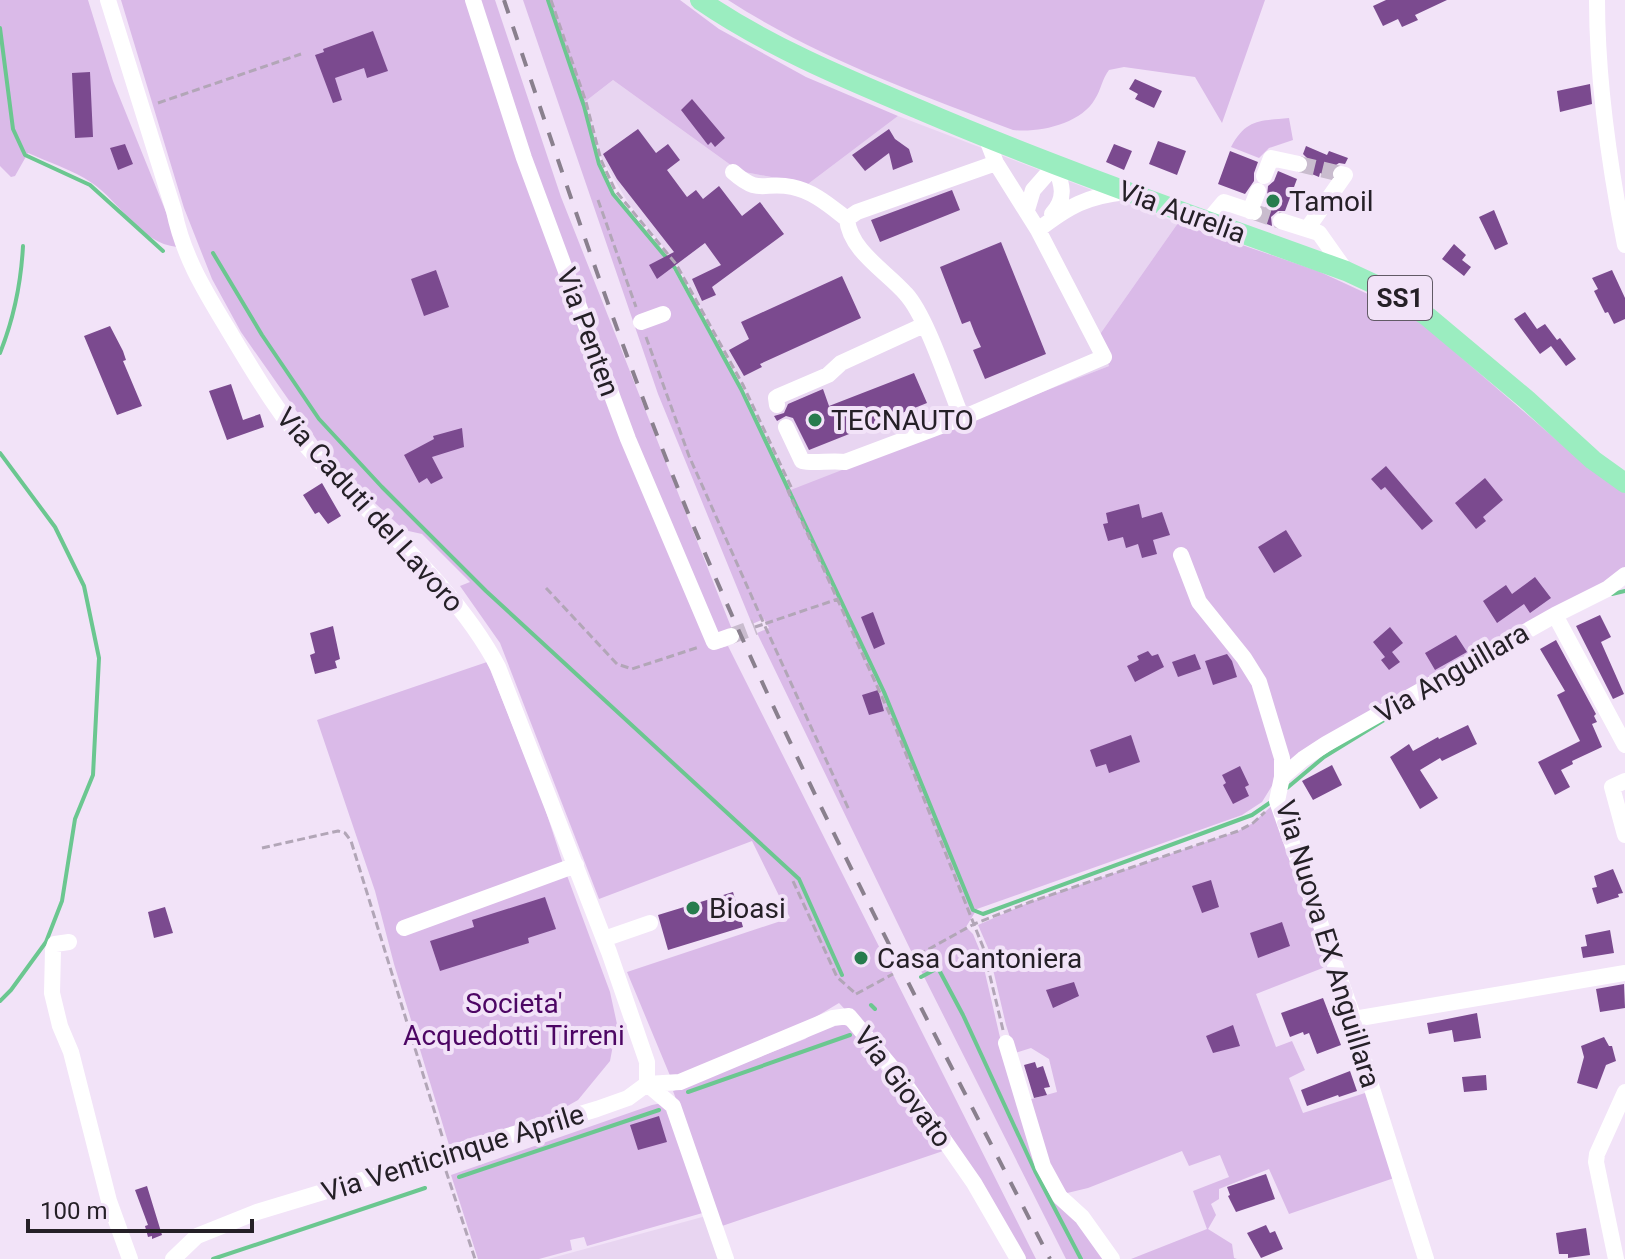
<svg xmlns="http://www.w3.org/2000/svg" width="1625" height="1259" font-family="Roboto,sans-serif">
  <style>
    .built { fill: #e8d5f1 }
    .green { fill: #dabae8 }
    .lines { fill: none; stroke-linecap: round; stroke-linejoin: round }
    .stream { stroke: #6bc790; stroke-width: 4 }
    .building { fill: #7b4a8f }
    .minor-tunnel { stroke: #c9bcce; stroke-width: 16; stroke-dasharray: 16 8; stroke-linecap: butt }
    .path { stroke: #b2a6b7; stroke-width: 3; stroke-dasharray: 8 4; stroke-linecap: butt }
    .minor { stroke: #fff; stroke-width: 16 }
    .major { stroke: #9bedc0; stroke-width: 20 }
    .rail { stroke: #8a808e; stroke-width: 4; stroke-dasharray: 14 14; stroke-linecap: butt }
    .poi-dot { fill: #277c4e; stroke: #f2e3f8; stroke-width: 3 }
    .labels { text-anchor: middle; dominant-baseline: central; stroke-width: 8; stroke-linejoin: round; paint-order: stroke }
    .shield { fill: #f2e3f8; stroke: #625a66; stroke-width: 2 }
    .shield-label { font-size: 26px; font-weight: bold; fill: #252027 }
    .poi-label { font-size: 28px; fill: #252027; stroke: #f2e3f8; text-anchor: start }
    .street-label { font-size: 28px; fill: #252027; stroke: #f2e3f8 }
    .park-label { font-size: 28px; fill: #4d0664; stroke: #f2e3f8 }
  </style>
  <rect width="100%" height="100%" fill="#f2e3f8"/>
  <path class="built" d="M613 80 739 171 808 184 898 116 1178 223 1098 337 1109 366 792 491 742 386 676 263 629 204 602 159 582 104Z
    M706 1216 720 1259H548Z"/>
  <path class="green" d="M0 0H88L113 81 166 212 177 247C140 243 120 202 92 183 73 170 48 162 28 153L15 176 11 177 0 166Z
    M121 0H468L627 449 712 650 728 646 1036 1259H1024L891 1059 839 1003 794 1030 671 1078 627 972 790 918 752 841 599 899 500 643 460 586 470 582 422 534 404 530 335 466 241 332 212 279 184 208Z
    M477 0H495L561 197 733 632 714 634 579 300Z
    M523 0H680L719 29 806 77 898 116 808 184 739 171 613 80 582 104 598 164 611 193 666 256 740 390 788 491 1109 366 1098 337 1178 223 1318 271 1411 314 1589 468 1625 493V571L1275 781 1262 802 1242 815 977 909 966 927 973 934 980 951 1002 1046 1039 1168 1108 1259H1066L912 953 757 633 769 628 764 619 752 624 658 394Z
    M728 0H1265L1222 123 1195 77 1124 67 1109 70C1102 79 1101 90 1095 99 1081 124 1039 133 1013 130 916 93 816 57 728 0Z
    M1289 118 1293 140 1269 148 1259 158 1231 147C1246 119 1260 121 1289 118Z
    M487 662 542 799 565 870 610 992 617 1024 610 1061 578 1100 548 1117 449 1145 394 964 375 891 317 720Z
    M1277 801 1333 964 1256 994 1276 1047 1292 1041 1305 1070 1289 1078 1303 1113 1368 1092 1397 1177 1289 1214 1269 1169 1219 1189V1199L1211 1204 1216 1215 1208 1229 1232 1244 1234 1258 1237 1259H1131L1207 1229 1193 1191 1229 1177 1220 1155 1189 1166 1182 1151 1088 1188 1063 1194 1051 1172 1028 1100 1057 1092 1049 1059 1031 1048 1015 1053 1006 1025 988 948 978 925 1030 902 1238 831 1253 823Z
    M838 1022 849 1027 943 1151 722 1226 673 1091 805 1039 821 1028Z
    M662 1103 670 1109 706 1212 587 1246 584 1237 570 1240 572 1250 539 1259H478L451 1175 652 1105Z"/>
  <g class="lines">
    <path class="stream" d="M548 0 584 106 599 164 613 194 675 268 741 389 884 692 973 910 983 914 1252 815 1271 802
      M0 28 13 129 25 155 90 185 163 251
      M213 253 262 335 319 419 382 487 486 591 799 879 842 975
      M0 353C14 318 21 284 23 246
      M0 453 55 527 84 586 99 658 93 775 75 819 62 901 46 942 11 990 0 1001
      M1612 594 1625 591
      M1287 788 1324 757 1384 720
      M921 977 938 968 963 1015 1035 1171 1081 1259
      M871 1005 875 1009
      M688 1092 850 1035
      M459 1177 659 1110
      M213 1259 425 1188"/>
  </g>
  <path class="building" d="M1386 0H1447L1415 15 1418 20 1402 27 1398 19 1383 26 1373 6Z
    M373 31 388 71 367 78 364 68 335 78 342 100 333 103 315 55 324 52 323 49Z
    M90 72 93 137 75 138 72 73Z
    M1135 79 1162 91 1154 108 1135 99 1138 94 1129 89Z
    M1590 84 1592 104 1560 112 1557 91Z
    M692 99 725 138 715 147 711 142 708 145 681 110Z
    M638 129 656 153 668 144 680 160 667 170 687 197 696 190 703 199 719 186 742 216 760 202 784 234 712 287 716 295 702 301 692 279 721 265 705 243 657 279 649 265 674 252 617 179 603 154Z
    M889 129 895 139 909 149 913 162 893 170 889 153 865 171 852 155Z
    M1158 141 1186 151 1177 175 1149 164Z
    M125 144 133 164 118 170 110 148Z
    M1114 144 1132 151 1124 170 1106 162Z
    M1306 146 1327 155 1329 151 1348 158 1345 164 1339 163 1333 167 1330 177 1320 173 1319 177 1307 172 1310 166 1309 160 1303 154Z
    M1230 151 1258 162 1254 173V181L1245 194 1218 184Z
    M1278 171 1297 179 1285 211H1278L1271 217 1272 226 1259 221 1265 215 1268 186 1274 181Z
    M952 190 960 210 880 242 871 220Z
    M1494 210 1508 244 1495 250 1479 217Z
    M1001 242 1046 354 985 379 973 350 981 347 975 334 970 321 962 324 940 267Z
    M1454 244 1466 255 1462 260 1471 267 1464 276 1442 259Z
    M436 270 449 307 424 316 411 279Z
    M1612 270 1625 298V319L1614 324 1608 312 1605 313 1594 291 1598 289 1592 278Z
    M842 276 861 318 760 364 762 367 744 376 729 350 749 339 741 322Z
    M1525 312 1537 329 1545 324 1557 340 1560 338 1576 359 1566 366 1551 346 1540 354 1514 319Z
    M110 326 123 351 126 360 123 361 142 406 117 415 84 336Z
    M914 373 927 403 809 450 793 418 786 416 777 421 774 416 784 413 788 404 823 389 829 406Z
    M231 384 243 420 260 414 264 427 227 440 209 391Z
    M462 428 464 447 432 457 443 478 431 484 427 478 419 483 404 455 434 439 433 436Z
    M1386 466 1433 521 1422 530 1385 487 1381 490 1371 479Z
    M1485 478 1503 500 1483 517 1486 521 1476 529 1455 503Z
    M322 483 341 516 328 524 319 512 315 514 303 495Z
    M1139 504 1142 518 1162 512 1170 535 1153 540 1157 554 1142 558 1138 544 1126 548 1123 537 1108 541 1103 524 1108 523 1106 513Z
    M1286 530 1302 556 1274 573 1258 547Z
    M1535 577 1551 598 1530 613 1524 604 1497 623 1483 601 1506 585 1512 594Z
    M873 612 885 644 874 649 861 617Z
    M1600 615 1611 637 1601 642 1624 694 1613 699 1576 626Z
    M333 626 340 659 335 661 337 668 315 674 310 655 315 653 310 633Z
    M1390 627 1403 643 1392 652 1400 662 1389 670 1381 660 1385 657 1373 642Z
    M1456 635 1467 652 1435 670 1425 653Z
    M1556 640 1596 714 1594 716 1597 722 1592 724 1602 747 1572 761 1573 764 1561 770 1570 787 1555 795 1538 762 1580 741 1557 695 1565 691 1540 649Z
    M1148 651 1152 656 1158 654 1164 667 1135 682 1127 666 1139 660 1137 656Z
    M1195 654 1201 669 1178 677 1172 662Z
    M1227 654 1232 661 1237 677 1213 685 1205 661Z
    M878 690 884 711 869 715 862 695Z
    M1468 725 1477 744 1442 761 1440 758 1420 770 1438 798 1420 809 1390 757 1409 744 1413 751 1438 737 1439 739Z
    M1131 735 1140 762 1109 773 1106 764 1096 767 1090 750Z
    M1332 765 1342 785 1313 800 1302 781Z
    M1240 766 1249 785 1245 787 1249 796 1233 804 1223 785 1226 783 1222 775Z
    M1613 869 1623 893 1618 894 1619 897 1597 904 1592 888 1597 887 1594 876Z
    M1211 880 1219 907 1202 913 1192 886Z
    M733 892 743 927 668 950 658 915Z
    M545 897 556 929 528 938 529 943 440 971 430 941 474 927 472 920Z
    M165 907 173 933 154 938 148 912Z
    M1282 922 1290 946 1258 958 1250 933Z
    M1610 930 1614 953 1583 958 1581 947 1587 946 1585 935Z
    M1074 982 1079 996 1053 1008 1046 990Z
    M1624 984 1625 1008 1600 1012 1596 989Z
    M1323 998 1341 1045 1317 1054 1309 1033 1304 1035 1303 1032 1290 1037 1281 1013Z
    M1477 1013 1481 1038 1454 1042 1452 1030 1429 1034 1427 1023Z
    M1233 1025 1240 1046 1213 1053 1206 1036Z
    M1604 1037 1609 1046H1612L1616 1061 1606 1065 1597 1089 1577 1083 1584 1057 1581 1046Z
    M1035 1062 1037 1068 1043 1066 1050 1087 1044 1088 1047 1095 1034 1098 1024 1065Z
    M1350 1071 1357 1091 1339 1097 1338 1095 1307 1106 1301 1090Z
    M1486 1075 1487 1090 1464 1092 1462 1077Z
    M659 1116 667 1142 638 1150 630 1125Z
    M1266 1174 1275 1199 1236 1212 1228 1196 1230 1195 1227 1187Z
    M147 1186 162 1235 152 1239V1236L148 1237 145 1226 148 1225 135 1190Z
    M1266 1225 1270 1233 1275 1231 1283 1249 1261 1258 1247 1233Z
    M1586 1228 1590 1255 1568 1258V1254H1559L1556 1233Z"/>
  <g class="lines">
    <path class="minor-tunnel" d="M1299 164 1341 174
      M1254 212 1281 221
      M731 636 755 627"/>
    <path class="path" d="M551 0 586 102 601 160 615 190 676 264 743 385 792 489 788 491 892 719 983 947 1003 1030
      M158 103 301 54
      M598 200 636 307
      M646 337 689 456 764 624 838 599
      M546 588 617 664 632 669 699 647
      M755 627 764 624 849 810
      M262 848 338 831 345 833 351 841 443 1139
      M793 881 837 977 856 994
      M918 955 974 924 1030 902 1238 831 1253 823 1265 812
      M856 994 893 974
      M446 1171 475 1259"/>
    <path class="minor" d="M108 0 174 211C183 255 203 288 226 326 253 371 280 418 316 457 376 522 457 588 498 667L609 952 647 1062V1084
      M473 0 524 158 628 439 714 642 731 636
      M1597 0C1597 83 1609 164 1625 245
      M733 172C760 196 763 181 792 187 813 191 830 206 847 219
      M1264 176 1271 158 1299 164
      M1027 210 1033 190 1055 165
      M1250 211 1258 191
      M1052 214C1067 198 1062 184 1055 165
      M1208 221 1224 202 1254 212
      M1281 221 1319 233 1346 271
      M1307 229 1345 175 1341 174
      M1038 230C1069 206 1087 196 1126 192
      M641 322 663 314
      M777 405 776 398 779 396 828 375 841 363 924 325
      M962 418C949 387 927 317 906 294 886 271 850 251 847 219L857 212 996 163
      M786 427 802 461C814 464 830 460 845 462L962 418 1104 357 1038 230 996 163 986 137
      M1181 555 1199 602 1244 658 1259 682 1282 758V777L1277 801 1354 1019 1368 1076 1426 1259
      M1555 615 1625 745
      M1282 777 1303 759 1326 744 1555 615 1607 589 1625 575
      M1625 781 1612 787 1625 835
      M404 928 576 865
      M604 939 650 923
      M69 942 55 944 53 950 52 993 60 1026 71 1052 109 1201 130 1259
      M1354 1019 1625 973
      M1006 1043 1043 1166 1060 1197 1082 1217 1112 1259
      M647 1084 680 1082 833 1018 849 1016 903 1081 974 1183 1018 1259
      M647 1084 673 1106 726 1259
      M173 1259 197 1236 257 1212 597 1109 628 1098 647 1084
      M1616 1259 1596 1162 1597 1154 1625 1092"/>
    <path class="major" d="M700 0C767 46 844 78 918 109 1058 169 1203 219 1346 271L1389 291 1428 317 1526 399 1593 460 1625 483"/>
    <path class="rail" d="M504 0C562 172 619 345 688 513 794 768 924 1013 1050 1259"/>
  </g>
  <g class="poi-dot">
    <circle cx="1273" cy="201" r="8"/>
    <circle cx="815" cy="420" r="8"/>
    <circle cx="693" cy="908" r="8"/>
    <circle cx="861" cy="958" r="8"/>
  </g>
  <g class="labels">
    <rect class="shield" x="1368" y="276" width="64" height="44" rx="6"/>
    <g class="shield-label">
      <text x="1400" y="298">SS1</text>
    </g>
    <g class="poi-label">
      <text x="1289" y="201">Tamoil</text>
      <text x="831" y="420">TECNAUTO</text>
      <text x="709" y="908">Bioasi</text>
      <text x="877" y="958">Casa Cantoniera</text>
    </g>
    <g class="street-label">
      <text transform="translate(1182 212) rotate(20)">Via Aurelia</text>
      <text transform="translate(588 332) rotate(70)">Via Penten</text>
      <text transform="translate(370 510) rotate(48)">Via Caduti del Lavoro</text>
      <text transform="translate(1452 673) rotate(-30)">Via Anguillara</text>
      <text transform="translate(1328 944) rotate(73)">Via Nuova EX Anguillara</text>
      <text transform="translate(903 1087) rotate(53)">Via Giovato</text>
      <text transform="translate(453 1153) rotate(-17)">Via Venticinque Aprile</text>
    </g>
    <g class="park-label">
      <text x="514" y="1003">Societa'<tspan x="514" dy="32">Acquedotti Tirreni</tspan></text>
    </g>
  </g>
  <path d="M28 1219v12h224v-12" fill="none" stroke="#252027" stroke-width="4"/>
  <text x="40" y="1219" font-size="24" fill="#252027" stroke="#f2e3f8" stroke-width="6" paint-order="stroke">100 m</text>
</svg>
